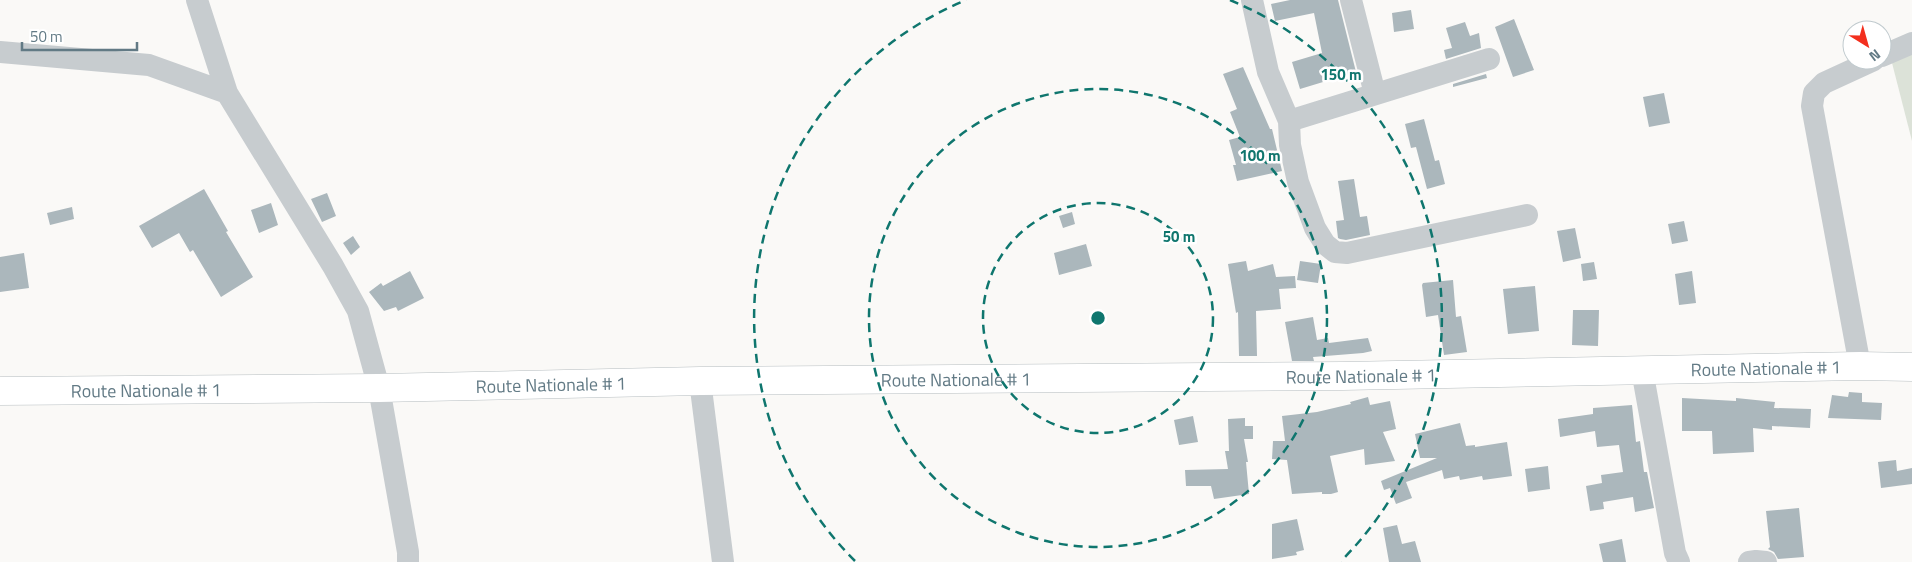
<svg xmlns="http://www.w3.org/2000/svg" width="1912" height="562" font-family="'Titillium Web',sans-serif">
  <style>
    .green { fill: #dce2d8 }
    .building { fill: #abb7bc }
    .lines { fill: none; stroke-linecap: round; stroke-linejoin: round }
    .major-casing { stroke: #b7bec1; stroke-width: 29 }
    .minor { stroke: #c7cccf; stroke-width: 22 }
    .major { stroke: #fff; stroke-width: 28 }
    .ring { fill: none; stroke: #0f766e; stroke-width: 2.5; stroke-dasharray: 9 6 }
    .labels { text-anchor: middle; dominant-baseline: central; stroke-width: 5; stroke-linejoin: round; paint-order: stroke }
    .street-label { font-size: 18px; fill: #627a85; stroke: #fff }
    .centre { fill: #0f766e; stroke: #fff; stroke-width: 2.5 }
    .ring-label { font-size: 15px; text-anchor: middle; font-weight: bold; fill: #0f766e; stroke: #fff; stroke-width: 5; stroke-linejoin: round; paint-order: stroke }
  </style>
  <rect width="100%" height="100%" fill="#faf9f7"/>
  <path class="green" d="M1912 50V141L1891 59Z"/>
  <path class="building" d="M1290 0H1338L1356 72 1300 89 1292 62 1322 53 1314 13 1275 21 1271 4Z
    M1411 10 1414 29 1394 32 1392 13Z
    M1514 19 1534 70 1513 77 1495 27Z
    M1465 22 1470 36 1479 33 1481 48 1446 59 1444 50 1452 48 1446 28Z
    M1243 67 1270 129H1272L1282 171 1237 181 1233 165H1236L1229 140 1240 137 1230 112 1237 109 1223 74Z
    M1486 74 1487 78 1453 87V84Z
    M1664 93 1670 123 1649 127 1643 97Z
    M1424 119 1435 161 1439 160 1445 184 1427 189 1416 147 1411 148 1405 124Z
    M1354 179 1360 217 1367 216 1370 235 1346 240 1340 239 1338 238 1336 221 1344 220 1338 181Z
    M204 189 228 231 226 232 253 277 221 297 193 250 190 252 179 233 152 248 139 226Z
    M327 193 336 216 322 222 311 199Z
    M271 203 278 225 259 233 251 210Z
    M72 207 74 219 50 225 47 213Z
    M1072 212 1075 224 1063 228 1059 216Z
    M1684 221 1688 241 1672 244 1668 224Z
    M1575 228 1581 258 1563 262 1557 231Z
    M353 236 360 247 351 255 343 243Z
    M1086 244 1092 266 1059 275 1054 253Z
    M24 253 29 288 0 292V257Z
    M1246 261 1248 271 1273 264 1276 277 1295 276 1296 288 1279 289 1281 309 1256 311 1257 356H1239L1238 312 1236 313 1228 264Z
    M1300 261 1321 264 1318 283 1297 280Z
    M1594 262 1597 279 1583 281 1581 264Z
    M410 271 424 298 398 311 396 307 384 311 369 292 381 283 383 286Z
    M1692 271 1696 303 1679 305 1675 274Z
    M1453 280 1456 317 1461 316 1467 352 1444 355 1438 315 1426 317 1422 285 1423 283Z
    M1535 286 1539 331 1508 334 1503 289Z
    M1573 310H1599L1598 346 1572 345Z
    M1313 317 1317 340 1328 338 1329 343 1368 338 1372 351 1363 353 1313 357 1314 361H1292L1285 322Z
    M1849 392 1862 393V402L1882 403 1881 420 1828 418 1832 395 1848 397Z
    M1368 397 1370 405 1390 401 1396 429 1383 432 1395 461 1365 465 1364 449 1330 456 1338 492 1331 494H1322V492L1292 494 1287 460 1272 459 1273 441H1285L1282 416 1317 412 1351 404 1350 402Z
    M1682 398 1736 401V398L1775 402 1774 408 1811 409 1810 428 1772 426V430L1753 428 1754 452 1713 454 1712 431H1682Z
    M1632 405 1636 442 1640 441 1644 472H1647L1654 508 1635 512 1633 497 1603 502 1604 509 1590 511 1586 486 1602 483 1601 475 1623 472 1619 445 1597 447 1595 431 1560 437 1558 419 1593 414V408Z
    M1193 416 1198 442 1179 445 1174 420Z
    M1245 418V426H1253V439H1244L1248 462H1246L1249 494 1214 499 1211 486H1186L1185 470 1228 469 1225 451H1229L1228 419Z
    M1460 423 1466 446 1475 445V447L1507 442 1512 476 1483 480 1482 476 1460 480 1459 476 1444 479 1442 470 1406 482 1412 498 1396 504 1390 488 1384 490 1381 481 1437 458H1420L1415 434Z
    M1896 460 1897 471 1912 468V484L1881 488 1878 462Z
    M1548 466 1550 489 1528 492 1525 469Z
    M1799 508 1804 557 1778 559 1774 552 1768 549 1770 547 1766 511Z
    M1297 519 1304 550 1296 552 1297 555 1272 559V524Z
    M1397 525 1402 544 1415 541 1421 562H1389L1383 528Z
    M1622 539 1626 562H1603L1599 544Z"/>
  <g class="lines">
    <defs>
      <g id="major">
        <path id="s1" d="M0 391 379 388 700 381 1343 376 1860 366 1912 367"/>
      </g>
    </defs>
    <use href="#major" class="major-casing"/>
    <path class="minor" d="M197 0 227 93 333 266 358 311 379 388 408 552V562
      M1252 0 1268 72 1289 121 1290 145 1298 182 1315 228 1325 244 1335 252 1347 253 1527 215
      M1351 0 1375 94
      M0 52 149 65 227 93
      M1882 56 1912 43
      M1289 121 1489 59
      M1860 366 1812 106 1814 93 1824 83 1874 60
      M1642 370 1675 553 1679 562
      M700 381 723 562
      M1749 562 1756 561 1766 562"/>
    <use href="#major" class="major"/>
  </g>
  <g class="ring">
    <circle cx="1098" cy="318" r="115"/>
    <circle cx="1098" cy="318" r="229"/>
    <path d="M855 561A344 344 0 0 1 966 0M1230 0A344 344 0 0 1 1341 561"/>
  </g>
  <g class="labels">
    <g class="street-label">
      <text stroke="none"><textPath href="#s1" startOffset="1766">Route Nationale # 1</textPath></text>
      <text stroke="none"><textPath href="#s1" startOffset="1361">Route Nationale # 1</textPath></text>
      <text stroke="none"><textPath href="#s1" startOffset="956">Route Nationale # 1</textPath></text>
      <text stroke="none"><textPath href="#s1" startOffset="551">Route Nationale # 1</textPath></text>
      <text stroke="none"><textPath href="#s1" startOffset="146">Route Nationale # 1</textPath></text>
    </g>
  </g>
  <circle cx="1098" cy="318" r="8" class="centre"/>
  <g class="ring-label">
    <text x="1341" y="80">150 m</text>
    <text x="1260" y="161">100 m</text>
    <text x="1179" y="242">50 m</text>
  </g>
  <g transform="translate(1867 45) rotate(143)"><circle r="24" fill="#ffffff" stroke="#c0cace"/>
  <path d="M0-4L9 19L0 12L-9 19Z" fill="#f32f1e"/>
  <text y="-8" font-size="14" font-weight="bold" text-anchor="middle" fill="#627a85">N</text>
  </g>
  <path d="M22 42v8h115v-8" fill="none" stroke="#627a85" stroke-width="2.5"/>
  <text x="30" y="42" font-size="15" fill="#627a85" stroke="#ffffff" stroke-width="4" paint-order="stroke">50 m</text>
</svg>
